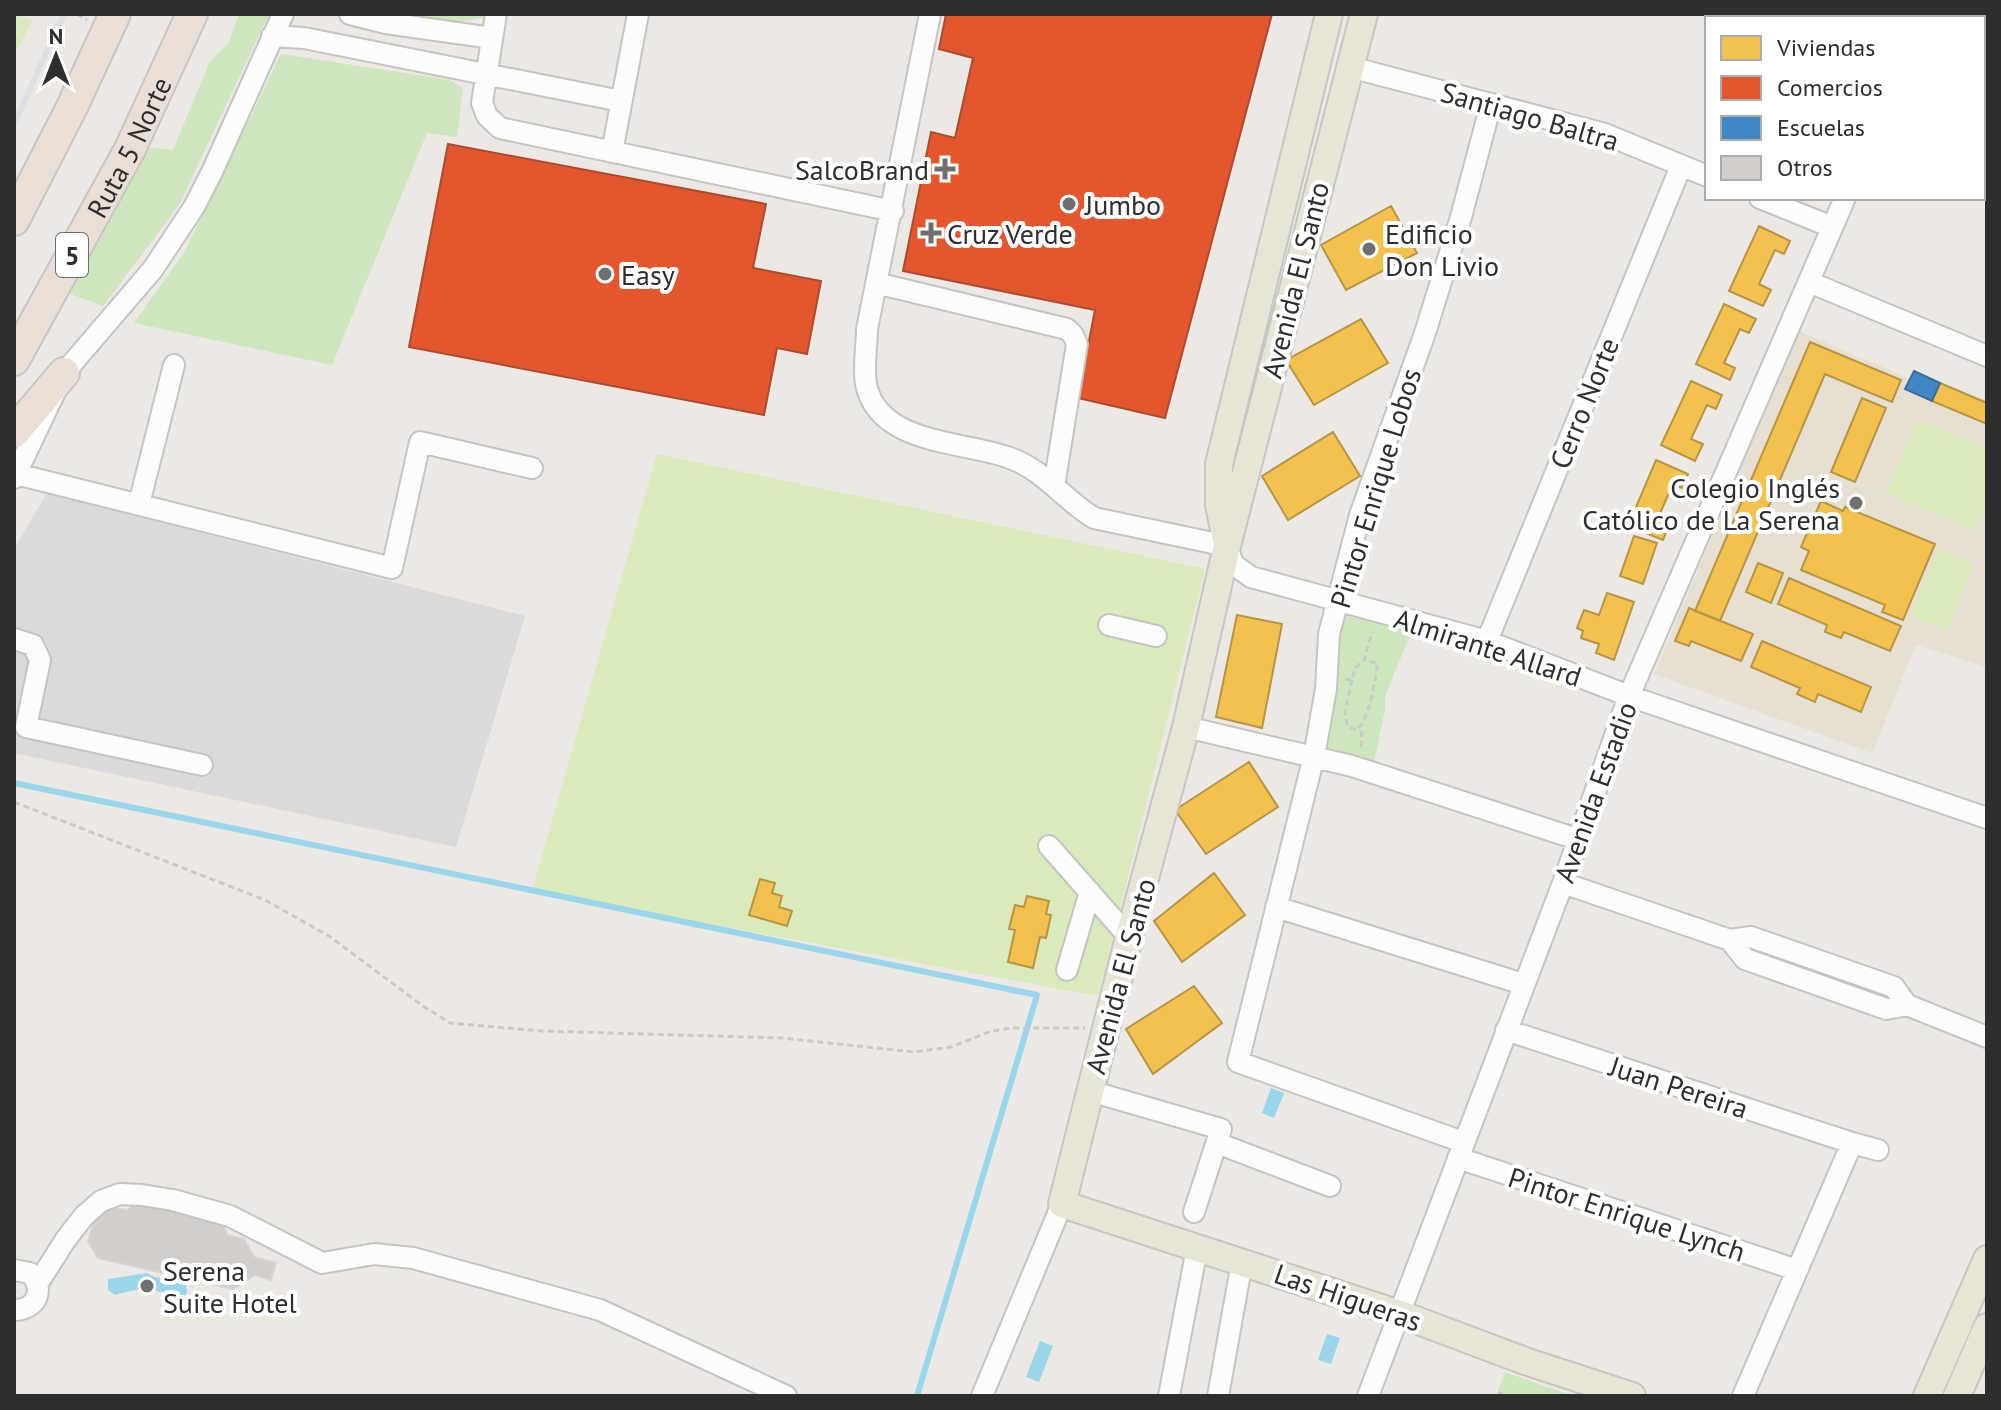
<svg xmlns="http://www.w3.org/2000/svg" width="2001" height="1410" font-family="'PT Sans',sans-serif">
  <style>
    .industrial { fill: #dcd9db }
    .education { fill: #e6e0d3 }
    .green { fill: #cee6be }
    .pitch { fill: #d9eabb }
    .water { fill: #99d6ec }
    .homes { fill: #f2c14e; stroke: #b79544; stroke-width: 2 }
    .shops { fill: #e4572e; stroke: #ad4b2e; stroke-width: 2 }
    .schools { fill: #3f88c5; stroke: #3a6d98; stroke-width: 2 }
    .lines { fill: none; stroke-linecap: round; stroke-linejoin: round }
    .stream { stroke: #99d6ec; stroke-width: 6 }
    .building { fill: #d1cecb; stroke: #d7d4d0; stroke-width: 2 }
    .minor-casing { stroke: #c5c4c5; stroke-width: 24 }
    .major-casing { stroke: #c6c5c4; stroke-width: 30 }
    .highway-casing { stroke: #c6c5c4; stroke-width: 34 }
    .path { stroke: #c9c9c8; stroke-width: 3; stroke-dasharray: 6 4; stroke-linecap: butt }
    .minor { stroke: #fcfcfb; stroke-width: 20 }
    .major { stroke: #e8e4d6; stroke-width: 26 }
    .highway { stroke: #eadfd6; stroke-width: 30 }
    .rail { stroke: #dfdfe1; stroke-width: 6 }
    .poi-dot { fill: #706f6e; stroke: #fff; stroke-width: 3 }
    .labels { text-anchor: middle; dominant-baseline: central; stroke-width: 8; stroke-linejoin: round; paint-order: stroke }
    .shield { fill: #fff; stroke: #6d6d6d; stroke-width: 2 }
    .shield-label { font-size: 26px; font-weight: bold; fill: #2e2e2e }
    .street-label { font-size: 28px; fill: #2e2e2e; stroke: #fff }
    .poi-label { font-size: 28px; fill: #2e2e2e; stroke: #fff; text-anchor: start }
  </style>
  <rect width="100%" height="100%" fill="#ece8e4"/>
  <path class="industrial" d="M47 493 525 616 456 847 14 753V549Z"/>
  <path class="education" d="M1799 331 1964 402 1969 393 1987 400V667L1916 645 1872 753 1654 674Z"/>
  <path class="green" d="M239 14H269L179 205 103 306 65 292 142 147 173 150 210 61 228 44Z
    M409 14H484V17C457 26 435 20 409 14Z
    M281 54 450 80 463 88 457 137 427 133 332 365 134 323 185 251Z
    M1345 614 1413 628 1385 696V709L1373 767 1325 756 1319 747 1335 644Z
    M1505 1372 1573 1396H1496Z"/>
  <path class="pitch" d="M14 14 32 21 14 55Z
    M1918 419 1987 449V501L1975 530 1886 493Z
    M657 454 1205 569 1098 996 532 891Z
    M1937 549 1974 563 1947 630 1910 615Z"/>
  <path class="water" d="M1271 1088 1284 1093 1274 1118 1262 1113Z
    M147 1273 155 1277 186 1284 187 1292 182 1300C157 1288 141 1287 115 1295L108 1290V1279Z
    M1327 1334 1340 1338 1331 1364 1318 1360Z
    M1040 1341 1053 1346 1039 1382 1026 1377Z"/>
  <path class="homes" d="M1391 206 1417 253 1346 290 1321 245Z
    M1759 226 1790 241 1784 254 1775 250 1759 284 1771 290 1763 306 1729 291Z
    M1724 304 1756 319 1749 333 1740 329 1724 363 1735 368 1730 380 1696 364Z
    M1361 319 1388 363 1314 405 1286 360Z
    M1810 342 1901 380 1892 402 1825 374 1720 621 1695 611Z
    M1691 381 1722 395 1716 409 1707 405 1691 439 1703 444 1695 461 1661 445Z
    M1940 383 1987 403V424L1932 401Z
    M1862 398 1886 408 1855 482 1831 472Z
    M1333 432 1360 476 1288 520 1262 476Z
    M1656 460 1688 474 1682 488 1673 484 1658 518 1670 523 1663 540 1628 526Z
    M1821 501 1843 511 1845 507 1935 544 1903 620 1882 612 1885 605 1801 570 1809 551 1801 547Z
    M1634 536 1657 543 1643 584 1620 576Z
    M1758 563 1783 573 1771 603 1746 592Z
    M1789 578 1901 626 1890 651 1844 632 1841 638 1825 632 1827 625 1778 604Z
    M1607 593 1634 602 1614 660 1596 653 1599 644 1581 638 1583 631 1577 628 1584 610 1599 615Z
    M1689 608 1753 634 1741 661 1691 641 1689 646 1675 641Z
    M1237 615 1282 624 1262 728 1216 717Z
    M1762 641 1871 687 1861 712 1818 694 1815 702 1797 694 1800 688 1751 667Z
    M1249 762 1278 807 1206 854 1175 810Z
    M1214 873 1245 915 1182 962 1154 921Z
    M760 879 775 883 772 893 782 896 779 907 792 911 787 926 749 915Z
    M1027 896 1049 901 1046 914 1051 915 1046 938 1040 937 1033 968 1008 962 1015 930 1009 929 1015 905 1024 907Z
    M1194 986 1222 1023 1153 1074 1126 1029Z"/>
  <path class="shops" d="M946 14H1272L1165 418 1078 398 1095 310 903 271 931 132 955 138 973 58 939 49Z
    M448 144 766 204 753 268 821 281 807 354 777 348 764 415 409 347Z"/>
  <path class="schools" d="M1914 371 1940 383 1932 401 1905 389Z"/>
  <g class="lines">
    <path class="stream" d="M14 783 1037 995 917 1396"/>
  </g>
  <path class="building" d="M137 1201 222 1220 227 1235 244 1239 254 1257 276 1263 271 1280 255 1275 233 1289 98 1258 88 1241 95 1219 110 1208 128 1210Z"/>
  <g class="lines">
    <defs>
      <path id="minor" d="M350 14 386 23 492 38
        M496 14 482 103 487 116 500 128 893 211
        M930 14 867 329C867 346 863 367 866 384 878 445 964 441 1010 458 1044 470 1064 500 1094 518L1227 546 1233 564 1251 577 1487 641 1629 696 1987 818
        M1729 14 1738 18
        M1913 18 1914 14
        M272 36 304 38 621 101
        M1350 67 1605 134 1707 176
        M1983 126 1987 127
        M612 152 638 14
        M1760 198 1832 227
        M1809 282 1987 356
        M876 283 1067 329 1073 335 1077 344 1054 486
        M16 474 392 568 420 442 532 468
        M14 478 64 373 153 269 194 207 212 172 283 14
        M139 504 174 365
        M1109 625 1156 636
        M14 639 33 645 40 660 26 727 202 765
        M1487 641 1681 166
        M1186 727 1352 766 1577 839
        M1049 846 1129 937
        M1563 883 1730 940 1745 959 1886 1009 1907 1005 1987 1037
        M1276 907 1523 984
        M1730 940 1751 937 1894 987 1907 1005
        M1067 970 1090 892
        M1506 1030 1852 1143
        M1090 1091 1221 1129 1194 1212
        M1463 1142 1238 1062 1314 756 1326 689 1329 634 1360 515 1425 333 1461 217 1491 104
        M1217 1143 1330 1186
        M1458 1158 1797 1270
        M14 1270 30 1273C46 1290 36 1310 14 1310
        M38 1283 66 1239 84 1216 101 1201 120 1194 142 1195 173 1200 230 1216 322 1263 374 1254 413 1258 600 1310 786 1396
        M982 1396 1062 1204
        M1169 1396 1197 1248
        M1218 1396 1242 1262
        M1368 1396 1563 883 1629 696 1845 198
        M1743 1396 1852 1143 1878 1150"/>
      <path id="major" d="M1364 14 1227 546 1186 727 1129 937 1062 1204 1400 1314 1525 1361 1632 1396
        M1226 539 1219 505V464L1329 14
        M1927 1396 1987 1259
        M1957 1396 1987 1327"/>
      <g id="highway">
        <path d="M14 220 72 107 115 14"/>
        <path id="s1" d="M14 360 130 149 192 14"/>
        <path d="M14 432 64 373"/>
      </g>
    </defs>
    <use href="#minor" class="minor-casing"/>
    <use href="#major" class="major-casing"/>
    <use href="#highway" class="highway-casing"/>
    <path class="path" d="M77 14 87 20
      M1345 679 1352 680 1355 668 1364 660 1372 632
      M1352 680 1345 712 1347 726 1356 730C1368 724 1377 677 1377 663L1364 660
      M1361 747 1362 727
      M14 802 265 900 329 936 423 1006 450 1023 542 1031 782 1038 914 1052 951 1047 991 1031 1013 1028H1085
      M1499 1396 1500 1393 1508 1396"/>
    <use href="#minor" class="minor"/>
    <use href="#major" class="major"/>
    <use href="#highway" class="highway"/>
    <path class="rail" d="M14 124 64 14"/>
  </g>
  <g class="poi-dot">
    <path d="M941 157h8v8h8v8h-8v8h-8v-8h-8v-8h8z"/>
    <circle cx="1069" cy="204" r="8"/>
    <path d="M927 221h8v8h8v8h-8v8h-8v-8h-8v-8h8z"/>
    <circle cx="1369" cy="249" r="8"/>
    <circle cx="605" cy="274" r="8"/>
    <circle cx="1856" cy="503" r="8"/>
    <circle cx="147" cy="1286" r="8"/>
  </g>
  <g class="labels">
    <rect class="shield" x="56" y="233" width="32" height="44" rx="6"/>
    <g class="shield-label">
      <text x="72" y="255">5</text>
    </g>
    <g class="street-label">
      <text transform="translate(1530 116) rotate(16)">Santiago Baltra</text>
      <text stroke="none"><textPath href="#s1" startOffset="242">Ruta 5 Norte</textPath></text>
      <text transform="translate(1295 280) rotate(-76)">Avenida El Santo</text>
      <text transform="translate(1584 403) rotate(-68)">Cerro Norte</text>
      <text transform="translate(1375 488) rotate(-73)">Pintor Enrique Lobos</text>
      <text transform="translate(1488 647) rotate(18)">Almirante Allard</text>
      <text transform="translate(1595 792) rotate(-70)">Avenida Estadio</text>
      <text transform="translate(1120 976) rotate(-75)">Avenida El Santo</text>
      <text transform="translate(1679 1087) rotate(18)">Juan Pereira</text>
      <text transform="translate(1627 1214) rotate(18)">Pintor Enrique Lynch</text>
      <text transform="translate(1348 1297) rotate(19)">Las Higueras</text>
    </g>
    <g class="poi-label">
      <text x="929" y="169" text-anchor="end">SalcoBrand</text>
      <text x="1085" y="204">Jumbo</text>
      <text x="947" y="233">Cruz Verde</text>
      <text x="1385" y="233">Edificio<tspan x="1385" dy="32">Don Livio</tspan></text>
      <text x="621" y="274">Easy</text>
      <text x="1840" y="487" text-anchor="end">Colegio Inglés<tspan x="1840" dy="32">Católico de La Serena</tspan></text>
      <text x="163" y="1270">Serena<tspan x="163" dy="32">Suite Hotel</tspan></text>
    </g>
  </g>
  <rect width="2001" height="1410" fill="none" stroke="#2e2e2e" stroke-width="32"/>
  <rect x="1705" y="16" width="280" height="184" fill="#ffffff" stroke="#ababab" stroke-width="2"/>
  <rect x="1721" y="36" width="40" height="24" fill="#f2c14e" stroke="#ababab" stroke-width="2"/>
  <text x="1777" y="56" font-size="24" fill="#2e2e2e">Viviendas</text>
  <rect x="1721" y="76" width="40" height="24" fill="#e4572e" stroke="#ababab" stroke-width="2"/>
  <text x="1777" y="96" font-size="24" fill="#2e2e2e">Comercios</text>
  <rect x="1721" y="116" width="40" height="24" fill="#3f88c5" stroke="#ababab" stroke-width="2"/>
  <text x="1777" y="136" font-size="24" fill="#2e2e2e">Escuelas</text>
  <rect x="1721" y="156" width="40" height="24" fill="#d1cecb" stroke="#ababab" stroke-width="2"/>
  <text x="1777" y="176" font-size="24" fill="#2e2e2e">Otros</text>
  <g transform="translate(56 56)" stroke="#ffffff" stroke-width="6" paint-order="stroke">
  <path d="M0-6L14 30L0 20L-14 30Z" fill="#2e2e2e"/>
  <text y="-12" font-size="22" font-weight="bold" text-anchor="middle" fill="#2e2e2e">N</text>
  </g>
</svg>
